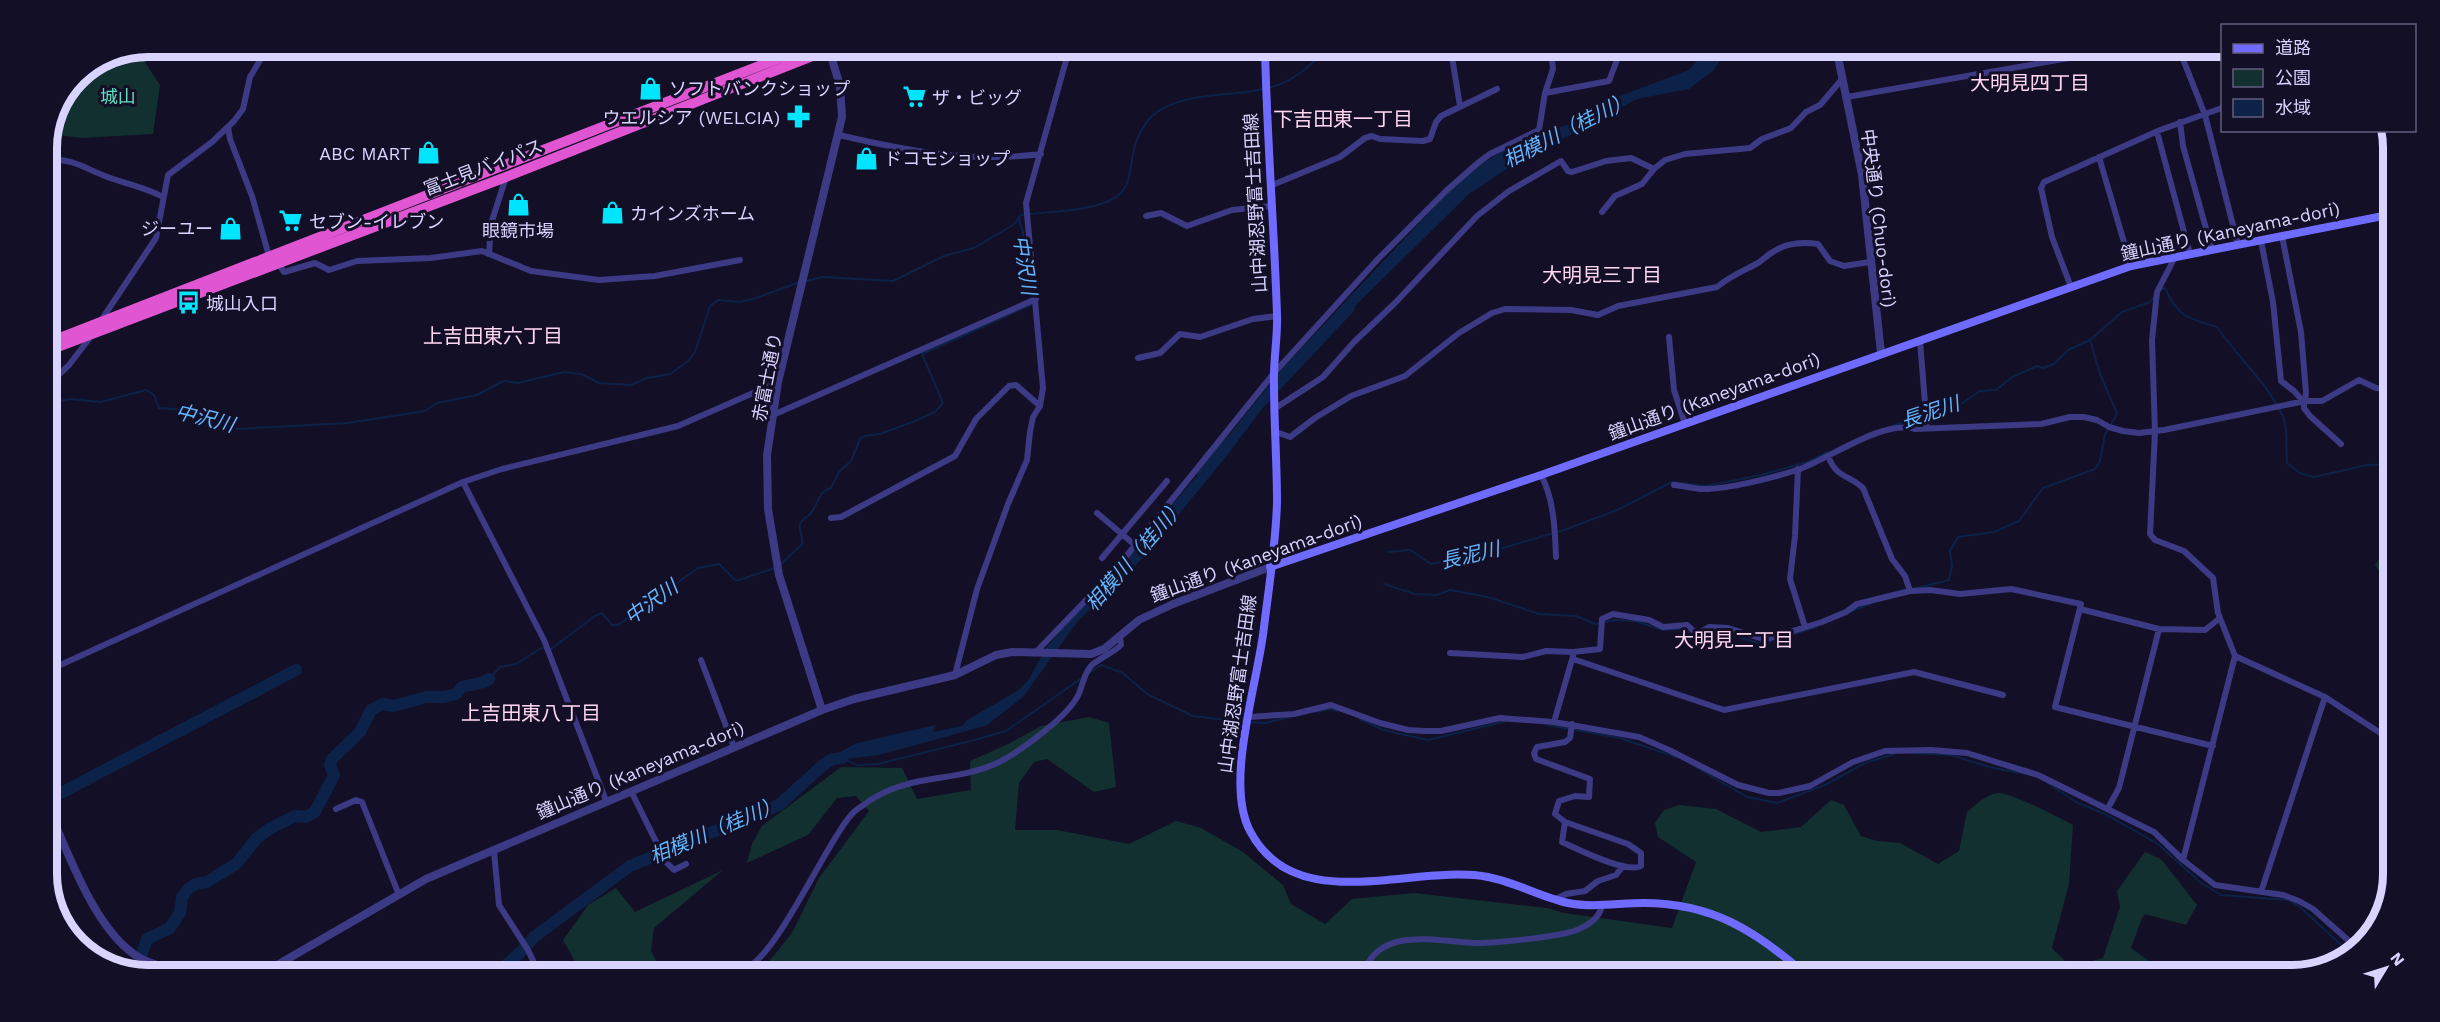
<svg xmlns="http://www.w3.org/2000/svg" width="2440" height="1022" font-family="'Work Sans','Noto Sans JP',sans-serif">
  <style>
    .green { fill: #12302f }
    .water { fill: #0c2248 }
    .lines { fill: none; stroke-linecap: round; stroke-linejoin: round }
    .stream { stroke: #0c2248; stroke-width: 2 }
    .river { stroke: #0c2248; stroke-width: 12 }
    .minor { stroke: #3d3a85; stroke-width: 6 }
    .tertiary { stroke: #3d3a85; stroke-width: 8 }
    .secondary { stroke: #6f6bff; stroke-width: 8 }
    .trunk { stroke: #e055d1; stroke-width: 10 }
    .labels { text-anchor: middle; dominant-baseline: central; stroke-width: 6; stroke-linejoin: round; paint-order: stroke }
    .poi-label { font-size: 18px; fill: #d9d4ff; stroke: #130f26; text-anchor: start }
    .park-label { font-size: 18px; fill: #5fe0c0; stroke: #130f26 }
    .street-label { font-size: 18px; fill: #d9d4ff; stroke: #130f26 }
    .neighbourhood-label { font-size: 20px; fill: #ffd6f0; stroke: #130f26 }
    .water-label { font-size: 20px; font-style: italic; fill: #62b6ff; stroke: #130f26 }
    .rim { fill: none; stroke: #d9d4ff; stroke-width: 8 }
  </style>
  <rect width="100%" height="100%" fill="#130f26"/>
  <path class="green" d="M136 49 160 85 153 134 82 138 50 134 76 76 109 54Z
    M2383 553H2389V585L2375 565Z
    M1089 717 1109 723 1116 787 1094 792 1047 759 1034 762 1019 783 1015 830H1057L1129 844 1176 821 1201 828 1243 852 1283 885 1291 904 1325 924 1352 899 1414 893 1547 908 1564 913 1672 928 1696 862 1658 837 1655 823 1664 810 1679 805 1716 809 1761 832 1801 827 1831 800 1844 805 1861 836 1877 841 1900 843 1938 864 1959 851 1967 812C1976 805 1987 793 1999 793 2012 793 2060 818 2073 825L2069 884 2052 948 2071 967 2103 958 2120 907 2117 891 2145 852 2161 859 2197 905 2186 925 2145 914 2142 918 2131 948 2153 964 2190 975 1457 973 1444 966 1407 961 1393 972 766 970 767 964 792 933 819 878 869 811 856 796 837 798 808 835 747 863 752 844 762 826 841 767 902 768 917 799 971 790 970 761 1008 744 1041 726Z
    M723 870 654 928 651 951 661 970H580L563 940 588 905 616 888 635 912Z
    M2225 961 2243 968 2251 975H2199Z"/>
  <path class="water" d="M1705 52H1725L1714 70 1689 89 1637 99 1579 131 1528 155 1469 194 1355 306 1354 311 1262 409 1225 458 1141 560 1078 621 1023 697 987 725 967 731 879 755 821 762 857 743 936 725 933 732 962 726 967 720 1019 690 1029 679 1046 648 1084 603 1123 564 1159 520 1208 463H1214L1219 457 1218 449 1280 371 1453 187 1476 167 1503 151 1549 130 1572 124 1620 96 1689 70Z"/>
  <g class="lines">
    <path class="stream" d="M806 281 823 277 893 281 944 256 974 248 1013 225 1021 215C1050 211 1085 212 1111 200 1133 189 1129 168 1134 149 1138 133 1148 116 1162 109 1196 90 1241 98 1278 85 1296 79 1312 63 1326 51
      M2160 290 2165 288C2178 317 2187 318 2217 327 2237 357 2268 383 2283 417 2288 429 2286 449 2287 463L2300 473 2314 477 2367 465 2390 464
      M47 404 69 399 101 402 146 390 154 395 159 408 187 410 211 422 235 429 348 423 425 411 437 403 477 395 503 381 518 383 564 372 581 374 599 383 631 385 647 378 670 374 688 361 695 352 710 306 718 300 740 302 756 298 800 282
      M1892 426 1911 420 1924 411H1939L1945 407 1955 408 1980 391 1996 390 2012 377 2037 366 2043 368 2054 364 2068 350 2090 340 2122 312 2150 302 2154 297
      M1388 552 1410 550 1431 564 1496 550 1564 530 1617 510 1672 482 1706 486 1761 475 1807 462 1828 452
      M780 565 802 544C804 537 798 531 800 524 801 519 807 518 810 514 819 504 817 492 831 488L839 472 851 461 860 439 864 436 880 434 915 421 935 412 943 403 922 354 1031 305 1023 232 1019 220
      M1384 584 1415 594 1437 595 1450 590 1488 597 1539 614 1576 616 1595 624 1615 620 1635 621 1663 630 1682 629 1697 638 1716 631 1762 644 1817 627
      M1917 588 1949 580 1952 566 1950 551 1958 537 1994 532 2019 521 2043 488 2095 469 2100 461 2105 434 2117 414 2100 374 2090 340
      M1852 611 1872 603
      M1089 673 1101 665 1123 673 1147 694 1193 716 1243 722
      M489 679 500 667 516 664 541 648 551 649 595 616 602 613 612 625H618L698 568 719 564 736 581 775 568
      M1314 712 1331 709 1337 711
      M1360 719 1383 730 1428 740 1507 721
      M1249 722 1265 723 1291 717
      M1548 725 1620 738 1676 757
      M1912 753 1951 755 1989 767 2026 774
      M846 760 857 765 878 764 971 741 1006 731 1082 678
      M1689 763 1747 797 1777 803 1825 785 1865 763 1894 754
      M2043 780 2076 802 2107 815 2158 844 2201 883 2221 895 2289 900 2300 907 2352 955"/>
    <path class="river" d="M1203 475 1228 444
      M51 805 57 795 296 670
      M137 968 147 939 170 928 180 913 182 897 188 889 196 884 207 882 236 864 257 838 269 829 295 816 306 817 315 812 334 775 330 765 332 759 360 732 371 710 383 704 394 706 426 697H444L456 694 462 687 484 682 489 679
      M502 969 523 950 534 937 630 866 779 805 823 765 833 759 842 758"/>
    <path class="minor" d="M1451 51 1460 106
      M2181 54 2205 115 2238 245
      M1545 93 1553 69 1551 51
      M1847 97 2098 53
      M2180 122 2183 146 2212 250
      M228 127 230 139 252 196 269 256
      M2157 132 2190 254
      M839 135C907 151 971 163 1041 154
      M2099 157 2131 266
      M47 159C75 160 80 166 105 176 125 184 145 187 163 197
      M1270 186 1340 157 1365 138 1372 136 1380 139 1423 141 1430 139 1436 122 1441 116 1497 89
      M1602 212 1615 196 1642 184 1654 169 1665 160 1685 154 1750 148 1762 139 1791 128 1806 112 1820 105 1843 78
      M1146 216 1161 213 1187 226 1232 210 1271 206
      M2282 236 2301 332 2306 393 2305 401
      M2261 241 2273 302 2281 381 2294 391 2304 402V408L2310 416 2341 444
      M489 254 491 224 506 177
      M2175 257 2157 292 2152 340 2155 432 2150 534 2155 540 2184 551 2213 578 2218 613 2235 656 2325 697 2388 738
      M278 263 284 272 315 263 329 270 357 261 431 258 482 251 531 271 599 280 655 276 740 260
      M2071 287 2052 237 2041 188 2044 182 2160 130 2222 108
      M102 319 156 238 168 175 212 142 234 121 243 109 250 77 268 47
      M1669 337 1674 390 1685 424
      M1920 341 1927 428
      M1138 358 1160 353 1180 334 1200 337 1253 319 1277 316
      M47 386 69 365 92 335
      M1274 409 1323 377 1354 342 1395 303 1477 216 1509 191 1561 161 1568 171 1572 172 1606 161 1631 158 1654 169
      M773 415 1036 299
      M1276 432 1290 437 1315 418 1351 396 1405 376 1459 333 1492 313 1505 309 1571 310 1598 315 1618 306 1717 287C1730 276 1743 271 1758 263 1763 260 1767 255 1773 252 1786 243 1803 242 1818 244L1830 261 1844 266 1870 262
      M1828 456C1837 479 1848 474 1863 488L1892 559 1905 576 1910 591
      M1798 469 1795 536 1790 579 1805 627
      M1541 475C1554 499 1555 530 1556 557
      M463 482 544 640 607 803
      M1674 485C1683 486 1692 488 1701 489 1726 490 1776 477 1800 469 1830 458 1884 419 1915 429L2041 424 2070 417H2084L2097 420 2109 427 2123 431 2139 433 2164 430 2305 401H2322L2359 380 2376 388 2391 389
      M1097 513 1136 546
      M831 518 841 517 955 456 976 419 1009 386 1016 385 1040 406
      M1102 558 1167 481
      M2080 609 2159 629 2205 630 2220 618
      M1035 653 1115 570 1274 373 1378 259 1447 190 1479 162 1490 154 1539 130 1545 93 1609 81 1620 52
      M1450 653 1523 657 1546 651 1573 652 1600 649 1602 619 1613 614 1649 620 1663 627 1687 625 1697 634 1709 627 1728 628 1763 639 1770 638 1822 622 1846 612 1857 604 1910 591 1930 590 1960 594 2011 589 2081 604 2055 707 2213 746
      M1573 659 1724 710 1914 672 2003 695
      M701 660 734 747
      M47 671 463 482 502 469 678 426 778 382
      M955 675 977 589 1008 504 1027 460 1030 432 1033 417 1040 406 1043 388 1026 203 1069 50
      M1249 717 1294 714 1331 705 1380 723 1408 730 1425 731H1441L1500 718 1554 722 1639 737 1669 750 1738 785 1769 793H1779L1810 786 1853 762 1885 751 1931 750 1967 753 2038 775 2154 832 2183 860 2215 885 2283 895 2299 901 2313 909 2357 948
      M1554 722 1573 656
      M632 793 666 862 674 870 686 864
      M2108 808 2119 788 2159 629
      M336 809 356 800 362 802 399 895
      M1565 822 1628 844 1641 853V866C1627 874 1577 849 1562 842L1565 822 1555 814 1559 801 1575 796 1589 797 1590 779 1536 759 1534 753 1537 747 1565 742 1570 738 1572 724
      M494 851 499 905 528 950 537 969
      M2183 860 2235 656
      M2261 892 2325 697
      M1556 899 1566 894 1585 891 1598 881 1616 875 1623 866
      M742 970C775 962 825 844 851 815 856 809 863 806 869 801 911 773 952 783 995 764 1017 754 1063 720 1076 699 1083 689 1082 676 1091 666 1099 658 1112 654 1121 645L1120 636
      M1364 972C1380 925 1440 942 1476 943 1497 943 1558 937 1577 930 1589 925 1600 918 1602 905"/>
    <path class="tertiary" d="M1837 52 1862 175 1881 353
      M822 710 779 575 768 509 767 455 778 382 842 117 840 86 829 49
      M47 800 48 808C69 854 95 932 140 958 148 963 158 965 166 968
      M272 968 426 879 822 710 854 699 955 675 996 655 1012 652 1091 654 1104 649 1139 620 1173 604 1270 567"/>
    <path class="secondary" d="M1265 50C1267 138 1274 226 1277 314 1278 337 1273 361 1274 384 1274 423 1277 462 1277 502 1276 543 1269 586 1264 627 1258 683 1224 782 1250 831 1296 919 1413 863 1488 877 1515 882 1541 897 1568 903 1593 908 1619 903 1644 903 1712 903 1756 931 1805 974
      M1270 567 1541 475 2131 266 2393 214"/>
    <path class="trunk" d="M47 343 803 49
      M47 351 506 177 830 49"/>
  </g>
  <defs>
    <symbol id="shop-bare" viewBox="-9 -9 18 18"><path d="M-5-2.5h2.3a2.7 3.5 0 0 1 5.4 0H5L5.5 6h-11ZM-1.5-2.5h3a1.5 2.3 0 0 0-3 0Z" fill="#00e5ff" stroke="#130f26" stroke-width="2.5" paint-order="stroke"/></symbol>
    <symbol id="supermarket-bare" viewBox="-9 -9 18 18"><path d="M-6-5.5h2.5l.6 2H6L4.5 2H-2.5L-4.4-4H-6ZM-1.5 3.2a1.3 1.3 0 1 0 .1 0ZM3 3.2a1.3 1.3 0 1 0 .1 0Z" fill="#00e5ff" stroke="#130f26" stroke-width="2.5" paint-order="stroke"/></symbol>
    <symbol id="pharmacy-bare" viewBox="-9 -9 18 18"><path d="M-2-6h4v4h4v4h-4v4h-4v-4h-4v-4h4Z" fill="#00e5ff" stroke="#130f26" stroke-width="2.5" paint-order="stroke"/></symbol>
    <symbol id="bus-bare" viewBox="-9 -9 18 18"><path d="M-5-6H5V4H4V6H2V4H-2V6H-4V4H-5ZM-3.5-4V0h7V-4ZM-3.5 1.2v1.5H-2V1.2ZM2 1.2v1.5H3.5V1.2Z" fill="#00e5ff" stroke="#130f26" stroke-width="2.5" paint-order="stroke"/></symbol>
  </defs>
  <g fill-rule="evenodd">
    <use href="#shop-bare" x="634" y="72" width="33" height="33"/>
    <use href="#supermarket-bare" x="898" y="80" width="33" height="33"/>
    <use href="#pharmacy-bare" x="782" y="100" width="33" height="33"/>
    <use href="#shop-bare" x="412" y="136" width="33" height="33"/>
    <use href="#shop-bare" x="850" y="142" width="33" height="33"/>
    <use href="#shop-bare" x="502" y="188" width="33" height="33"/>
    <use href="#shop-bare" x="596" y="196" width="33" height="33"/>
    <use href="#supermarket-bare" x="274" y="204" width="33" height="33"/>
    <use href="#shop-bare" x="214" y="212" width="33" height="33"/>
    <use href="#bus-bare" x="172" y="286" width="33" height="33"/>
  </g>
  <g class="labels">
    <g class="poi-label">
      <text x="669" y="88">ソフトバンクショップ</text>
      <text x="932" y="97">ザ・ビッグ</text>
      <text x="780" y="117" text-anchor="end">ウエルシア (WELCIA)</text>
      <text x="411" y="153" text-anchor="end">ABC MART</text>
      <text x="884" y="158">ドコモショップ</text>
      <text x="630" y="213">カインズホーム</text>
      <text x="309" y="221">セブン-イレブン</text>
      <text x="213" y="228" text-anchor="end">ジーユー</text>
      <text x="518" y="230" text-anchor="middle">眼鏡市場</text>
      <text x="206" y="303">城山入口</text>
    </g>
    <g class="park-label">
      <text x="118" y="96">城山</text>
    </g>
    <g class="street-label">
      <text transform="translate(483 167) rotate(-21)">富士見バイパス</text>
      <text transform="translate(1255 203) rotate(-93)">山中湖忍野富士吉田線</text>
      <text transform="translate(1879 218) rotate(83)">中央通り (Chuo-dori)</text>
      <text transform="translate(2230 231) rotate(-12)">鐘山通り (Kaneyama-dori)</text>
      <text transform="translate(767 377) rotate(-79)">赤富士通り</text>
      <text transform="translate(1714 396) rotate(-20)">鐘山通り (Kaneyama-dori)</text>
      <text transform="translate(1256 558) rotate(-20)">鐘山通り (Kaneyama-dori)</text>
      <text transform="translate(1237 684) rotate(-82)">山中湖忍野富士吉田線</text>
      <text transform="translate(640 770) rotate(-23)">鐘山通り (Kaneyama-dori)</text>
    </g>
    <g class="neighbourhood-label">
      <text x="2030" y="83">大明見四丁目</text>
      <text x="1343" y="119">下吉田東一丁目</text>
      <text x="1602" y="275">大明見三丁目</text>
      <text x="493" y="336">上吉田東六丁目</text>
      <text x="1734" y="640">大明見二丁目</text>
      <text x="531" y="713">上吉田東八丁目</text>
    </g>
    <g class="water-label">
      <text transform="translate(1567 130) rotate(-27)">相模川（桂川）</text>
      <text transform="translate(1025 265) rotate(81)">中沢川</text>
      <text transform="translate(1930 412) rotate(-18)">長泥川</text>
      <text transform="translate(205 418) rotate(14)">中沢川</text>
      <text transform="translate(1135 555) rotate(-49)">相模川（桂川）</text>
      <text transform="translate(1470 555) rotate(-13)">長泥川</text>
      <text transform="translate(651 602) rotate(-36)">中沢川</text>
      <text transform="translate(715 830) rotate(-23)">相模川（桂川）</text>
    </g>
  </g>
  <path d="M0 0H2440V1022H0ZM148 57H2292A91 91 0 0 1 2383 148V874A91 91 0 0 1 2292 965H148A91 91 0 0 1 57 874V148A91 91 0 0 1 148 57Z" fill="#130f26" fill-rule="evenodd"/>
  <path class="rim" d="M148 57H2292A91 91 0 0 1 2383 148V874A91 91 0 0 1 2292 965H148A91 91 0 0 1 57 874V148A91 91 0 0 1 148 57Z"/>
  <rect x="2221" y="24" width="195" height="108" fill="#130f26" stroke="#625e7d" stroke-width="1.5"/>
  <rect x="2233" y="44" width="30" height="9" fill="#6f6bff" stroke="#625e7d" stroke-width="1.5"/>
  <text x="2275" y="54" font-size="18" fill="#d9d4ff">道路</text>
  <rect x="2233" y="69" width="30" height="18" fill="#12302f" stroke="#625e7d" stroke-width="1.5"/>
  <text x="2275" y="84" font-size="18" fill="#d9d4ff">公園</text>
  <rect x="2233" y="99" width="30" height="18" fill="#0c2248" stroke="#625e7d" stroke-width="1.5"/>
  <text x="2275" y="114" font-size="18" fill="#d9d4ff">水域</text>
  <g transform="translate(2386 968) rotate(52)" stroke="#130f26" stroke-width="4.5" paint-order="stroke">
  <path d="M0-4.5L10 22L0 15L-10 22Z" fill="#d9d4ff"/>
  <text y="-9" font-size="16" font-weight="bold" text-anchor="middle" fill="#d9d4ff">N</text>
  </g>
</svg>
